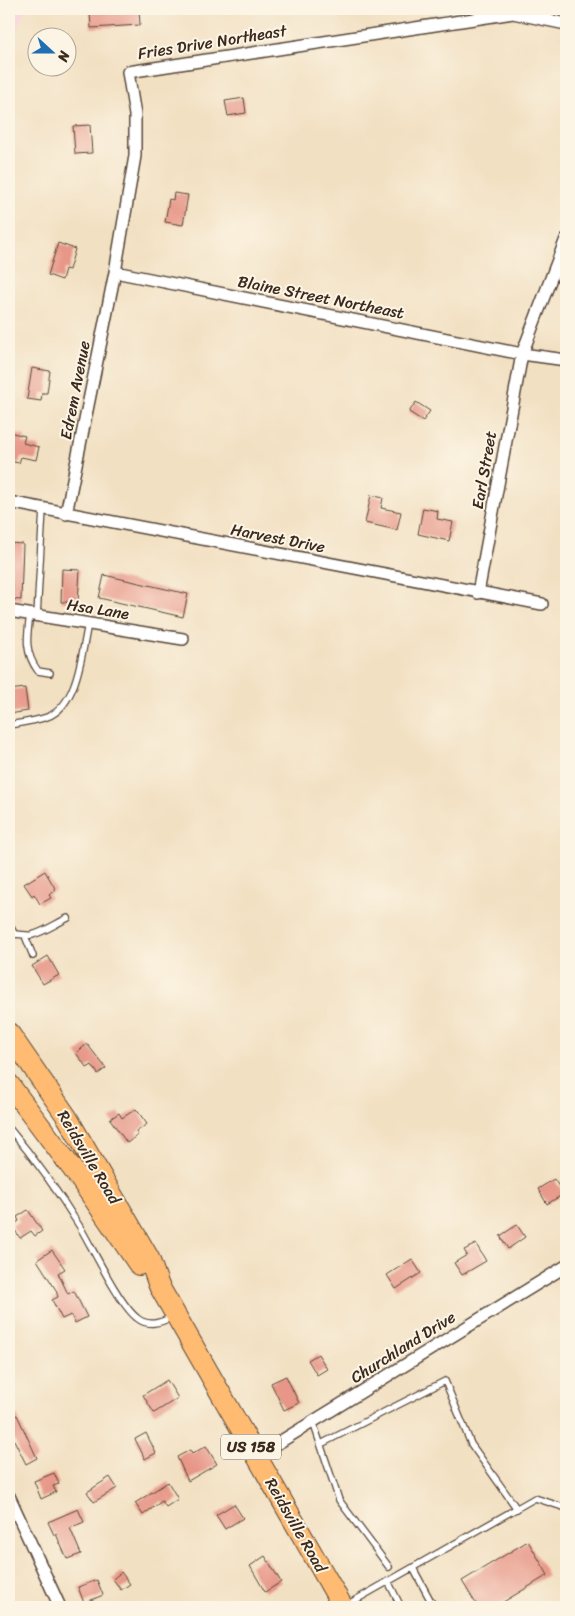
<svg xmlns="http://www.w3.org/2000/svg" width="575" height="1616" font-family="Sriracha,sans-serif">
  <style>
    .built { fill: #f5cfdb }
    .building { fill: #e79687 }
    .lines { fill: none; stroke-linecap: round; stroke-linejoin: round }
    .lane-casing { stroke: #564537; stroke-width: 8 }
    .street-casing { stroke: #564537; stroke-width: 14 }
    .highway-casing { stroke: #564537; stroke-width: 22 }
    .lane { stroke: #fff; stroke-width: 5.5 }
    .street { stroke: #fff; stroke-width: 11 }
    .highway { stroke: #ffbb71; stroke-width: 20 }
    .labels { text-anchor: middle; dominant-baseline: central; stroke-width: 4; stroke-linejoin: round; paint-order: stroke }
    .shield { fill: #fcf5e5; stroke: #75675a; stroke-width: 1 }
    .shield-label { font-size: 15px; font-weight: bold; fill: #3b2a1e }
    .street-label { font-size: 16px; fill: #3b2a1e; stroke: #fcf5e5 }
  </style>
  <rect width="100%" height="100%" fill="#fcf5e5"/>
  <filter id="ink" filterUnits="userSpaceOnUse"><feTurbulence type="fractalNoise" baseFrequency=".02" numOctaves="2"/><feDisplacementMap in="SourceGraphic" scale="10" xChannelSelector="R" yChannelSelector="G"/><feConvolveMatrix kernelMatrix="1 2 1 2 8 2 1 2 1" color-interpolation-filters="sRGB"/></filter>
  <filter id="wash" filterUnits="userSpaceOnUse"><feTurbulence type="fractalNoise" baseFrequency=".0096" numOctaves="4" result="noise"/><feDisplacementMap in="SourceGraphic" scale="20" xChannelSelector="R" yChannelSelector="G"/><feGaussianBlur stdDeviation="1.12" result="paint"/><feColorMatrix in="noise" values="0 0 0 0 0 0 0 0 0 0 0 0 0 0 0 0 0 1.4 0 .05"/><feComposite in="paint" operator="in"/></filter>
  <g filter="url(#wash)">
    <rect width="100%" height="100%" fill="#f2e0c2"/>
    <path class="built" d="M9 9H25L9 50Z
      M9 197 17 263 9 272Z"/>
    <g id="blocks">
      <path class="building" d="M139 9 140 25 91 28 90 12Z
        M244 98 246 113 228 116 225 101Z
        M90 125 92 153 75 154 73 126Z
        M174 193 188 195 183 225 165 222 169 199 173 200Z
        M58 243 75 249 69 270 65 269 62 280 48 275Z
        M32 368 50 371 47 393H42L41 401 27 399Z
        M416 402 430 411 423 421 409 412Z
        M9 432 25 436 23 443 39 447 36 460 21 457 19 463 9 461Z
        M371 495 383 498 381 508 401 512 397 530 365 523Z
        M423 508 438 511 437 519 453 522 449 541 418 534Z
        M9 543 23 544 21 600 9 599Z
        M62 569 80 570 78 602H61Z
        M104 575 188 594 183 617 99 598Z
        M25 688 28 711 9 714V690Z
        M45 871 56 890 49 895 51 898 40 904 34 894 32 896 24 884Z
        M48 956 59 975 43 984 32 966Z
        M87 1044 106 1068 98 1074 92 1065 87 1068 76 1053Z
        M136 1109 147 1124 136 1132 138 1135 127 1143 110 1119 119 1113 122 1118Z
        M554 1179 564 1194 547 1204 538 1189Z
        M28 1210 42 1231 35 1236 31 1231 20 1238 12 1226 19 1221 17 1217Z
        M517 1225 525 1237 508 1249 500 1236Z
        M476 1244 486 1261 462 1275 454 1263 467 1255 464 1250Z
        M52 1250 65 1269 58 1273 68 1294 74 1291 87 1317 75 1323 71 1315 62 1319 52 1300 58 1297 56 1290 37 1260Z
        M412 1259 421 1273 396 1289 387 1275Z
        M318 1354 327 1369 317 1375 308 1360Z
        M286 1376 299 1403 284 1410 271 1383Z
        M167 1380 178 1398 154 1413 143 1395Z
        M17 1415 37 1458 26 1464 9 1430V1418Z
        M146 1433 156 1453 145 1459 135 1439Z
        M206 1446 217 1464 188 1481 177 1457 190 1450 192 1454Z
        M54 1473 59 1484 53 1486 56 1492 41 1499 34 1481Z
        M110 1477 117 1488 94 1502 87 1492Z
        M168 1482 178 1499 166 1507 162 1501 143 1515 135 1503Z
        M234 1504 243 1518 225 1529 216 1515Z
        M78 1509 84 1522 70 1528 81 1554 67 1559 56 1534 54 1535 48 1522Z
        M528 1541 548 1575 495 1607H478L462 1581Z
        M265 1556 281 1582 265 1592 250 1566Z
        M121 1572 130 1584 121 1590 113 1579Z
        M97 1580 103 1595 84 1603 78 1587Z"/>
    </g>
  </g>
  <g filter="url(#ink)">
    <use href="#blocks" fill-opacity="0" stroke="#564537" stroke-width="1"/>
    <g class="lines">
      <defs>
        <path id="lane" d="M30 615C27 636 24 652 38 671L50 673
          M37 616 43 509
          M9 725C21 723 35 721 47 717 78 706 82 651 88 624
          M9 924 14 933
          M9 936C16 932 24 936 32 935 44 932 57 923 68 918
          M25 936 33 956
          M9 1128C35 1159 59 1193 80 1227 93 1249 119 1304 137 1318 148 1327 160 1323 172 1317
          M313 1422 339 1500 389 1567
          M321 1444 445 1381 471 1444 517 1509
          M413 1568 434 1607
          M388 1581 401 1607
          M345 1606 535 1498 566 1508"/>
        <path id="street" d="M115 272 522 354 566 360
          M9 502 542 604
          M66 514 115 272 135 156V115L128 72 513 13 566 24
          M478 593 522 354 566 239
          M9 611 183 639
          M257 1456 566 1266
          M9 1496 60 1607"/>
        <path id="highway" d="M9 1033 67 1117 149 1258 159 1286 343 1607
          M9 1084 80 1179 139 1265"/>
      </defs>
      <use href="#lane" class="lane-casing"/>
      <use href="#street" class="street-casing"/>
      <use href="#highway" class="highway-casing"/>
      <use href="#lane" class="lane"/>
      <use href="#street" class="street"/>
      <use href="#highway" class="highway"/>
    </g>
  </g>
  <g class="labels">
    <rect class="shield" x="221" y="1434.5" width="60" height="25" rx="4"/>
    <g class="shield-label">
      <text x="251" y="1447">US 158</text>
    </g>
    <g class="street-label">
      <text transform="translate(212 42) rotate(-9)">Fries Drive Northeast</text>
      <text transform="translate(321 297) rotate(11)">Blaine Street Northeast</text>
      <text transform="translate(75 390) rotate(-79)">Edrem Avenue</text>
      <text transform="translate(484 470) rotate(-80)">Earl Street</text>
      <text transform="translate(278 538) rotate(11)">Harvest Drive</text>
      <text transform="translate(98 609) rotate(9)">Hsa Lane</text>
      <text transform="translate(89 1157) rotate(59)">Reidsville Road</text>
      <text transform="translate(403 1347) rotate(-32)">Churchland Drive</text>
      <text transform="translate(296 1525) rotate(60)">Reidsville Road</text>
    </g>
  </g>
  <rect width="575" height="1616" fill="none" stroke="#fcf5e5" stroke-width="30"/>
  <g transform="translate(52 52) rotate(111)"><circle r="24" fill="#fcf5e5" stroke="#afa495"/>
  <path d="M0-4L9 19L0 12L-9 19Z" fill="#1f6fb2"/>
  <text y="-8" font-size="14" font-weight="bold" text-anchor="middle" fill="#3b2a1e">N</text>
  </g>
</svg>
